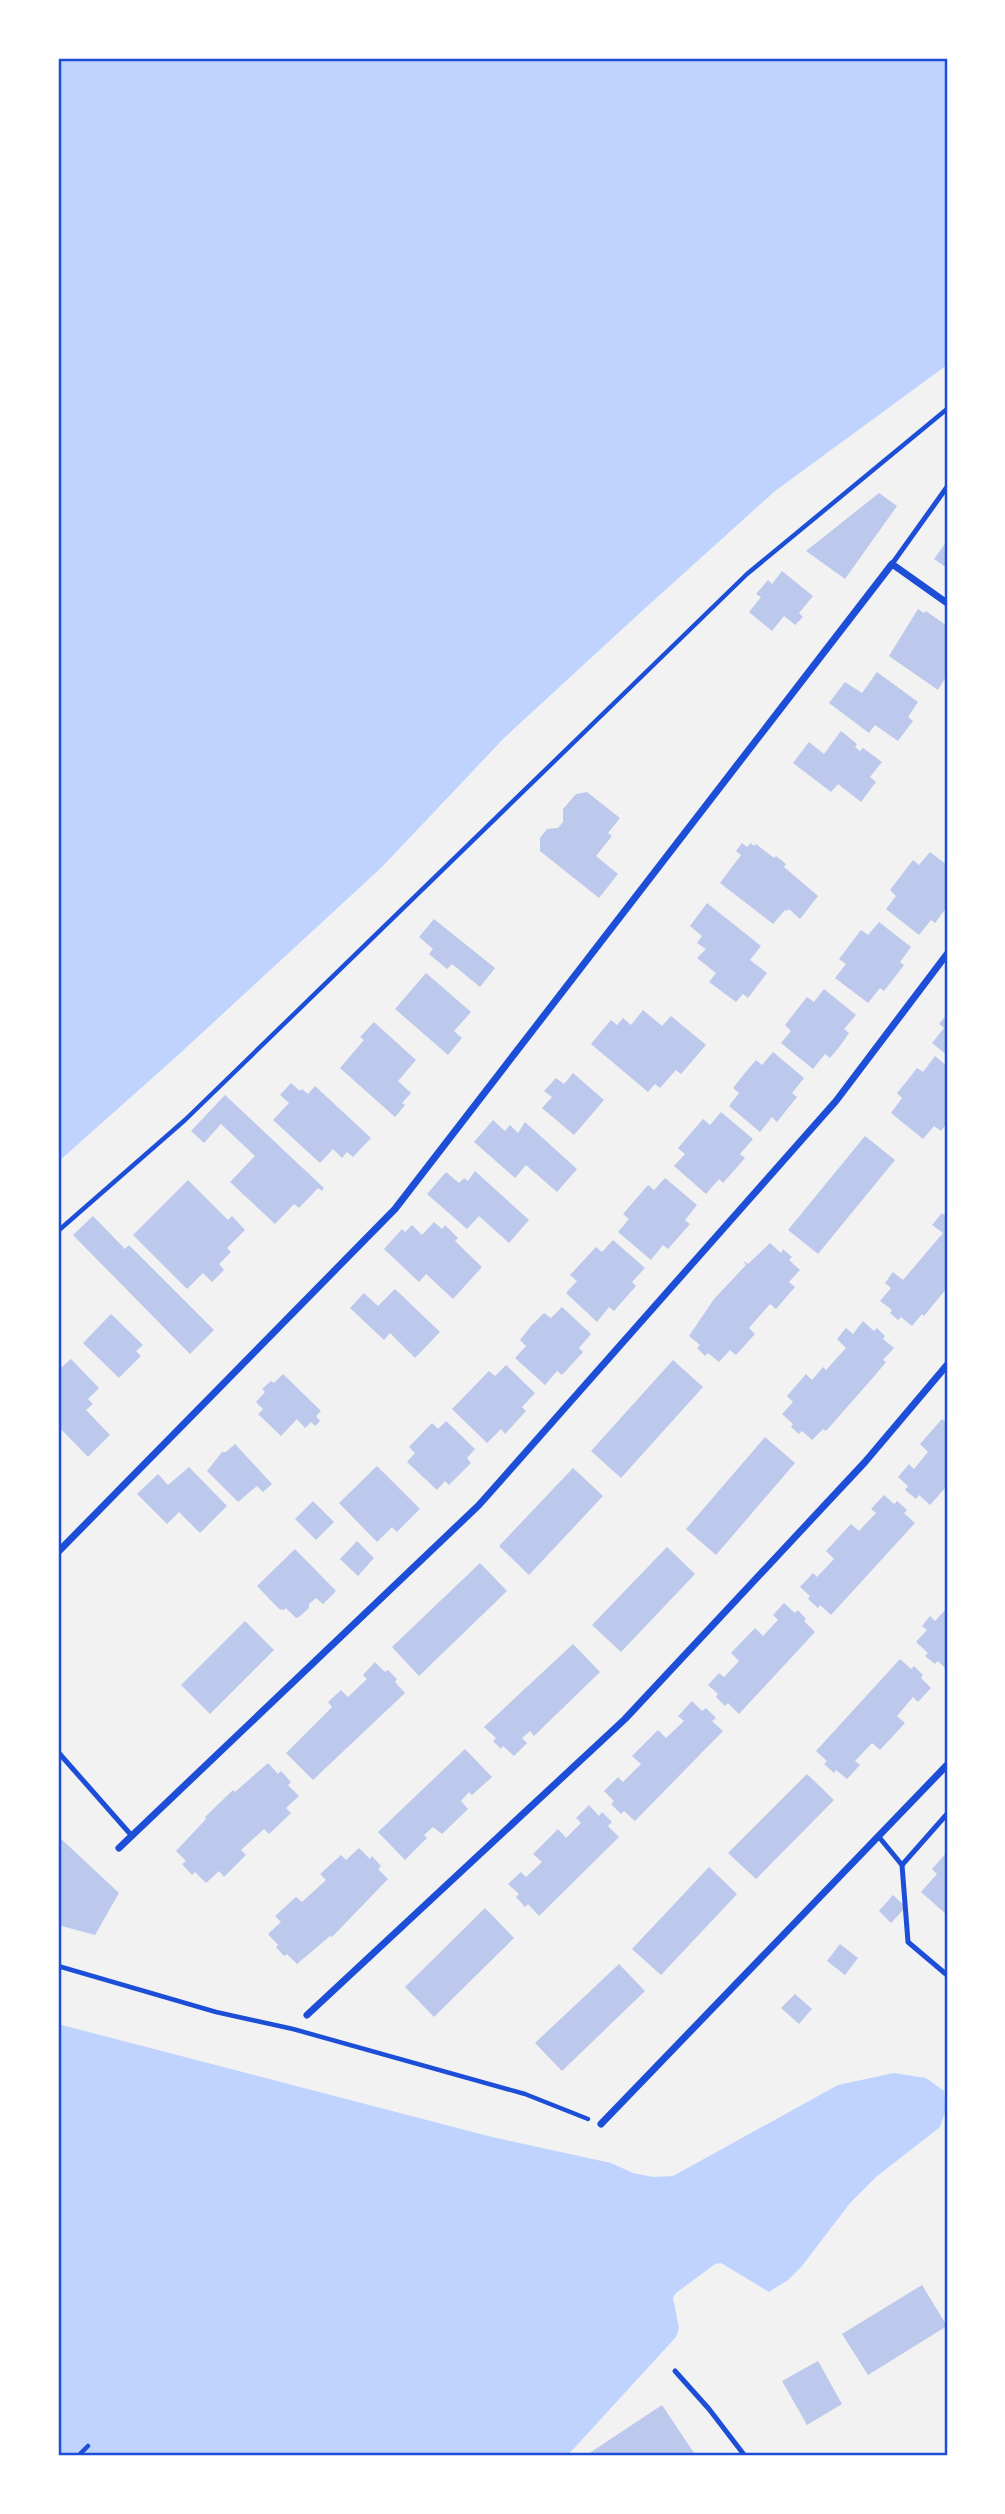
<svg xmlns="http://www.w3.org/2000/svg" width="1005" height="2514" font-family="'Golos Text',sans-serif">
<rect width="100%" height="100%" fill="#f2f2f2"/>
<!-- water -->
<g fill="#bfd3fe">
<polygon points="58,58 947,58 947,365 775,491 642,611 505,737 382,867 177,1056 58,1162"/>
<polygon points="58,2024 492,2137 611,2163 633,2173 653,2177 673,2176 838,2085 894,2073 926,2078 944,2091 946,2109 940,2127 876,2177 850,2203 802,2266 788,2280 769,2292 721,2263 715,2264 676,2293 673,2298 679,2328 676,2337 567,2456 58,2456"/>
</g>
<!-- building -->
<g fill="#bdc9ec">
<polygon points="879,493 897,506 845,579 806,551"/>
<polygon points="947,541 947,568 934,559"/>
<polygon points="782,571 813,596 799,613 803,617 795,625 784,616 772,631 749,612 761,597 756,594 768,580 772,584"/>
<polygon points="918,609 924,613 926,611 947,626 947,675 938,690 889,656"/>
<polygon points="877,672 918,702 908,717 913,721 898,741 875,725 869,733 829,703 845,682 862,693"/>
<polygon points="841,731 857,744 855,747 860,751 863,748 882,762 870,777 876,782 861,802 838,784 831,792 793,763 809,742 824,754"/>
<polygon points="587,792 620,818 608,833 612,836 596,856 618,874 599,898 540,851 540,838 547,829 558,828 563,822 563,809 576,794"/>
<polygon points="742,843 747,847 751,843 754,846 756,844 774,858 776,856 786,864 784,867 818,896 800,919 789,909 787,911 785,910 773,924 720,883 741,855 736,851"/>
<polygon points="930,852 947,865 947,907 935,923 931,920 919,935 886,909 896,896 890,890 913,860 919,865"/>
<polygon points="707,903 761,946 750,960 767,973 748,998 743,994 736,1002 709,982 716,973 697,958 706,949 697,943 702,936 690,926"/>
<polygon points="434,919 495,968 480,987 452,964 447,969 429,954 433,949 419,937"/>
<polygon points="879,922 911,947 900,962 904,965 884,991 880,988 868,1003 835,978 846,964 839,959 861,930 868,935"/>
<polygon points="426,973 471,1012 454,1031 462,1038 448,1055 395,1009"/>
<polygon points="824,989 856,1015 844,1029 849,1033 840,1046 830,1058 825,1054 813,1069 781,1043 791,1031 785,1025 807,997 814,1002"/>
<polygon points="643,1010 662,1026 671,1016 706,1045 681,1074 676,1070 660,1088 655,1084 648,1092 591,1044 611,1020 617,1025 623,1018 631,1025"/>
<polygon points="947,1014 947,1055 932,1043 944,1028 939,1024"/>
<polygon points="374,1022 416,1060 398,1081 411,1093 402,1103 405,1105 395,1117 340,1068 364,1040 360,1037"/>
<polygon points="773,1052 804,1078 792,1093 797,1097 777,1122 772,1117 760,1132 729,1106 739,1093 733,1088 744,1074 756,1060 762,1065"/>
<polygon points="935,1056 947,1066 947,1123 941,1131 934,1126 923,1139 891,1113 902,1098 897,1093 907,1081 917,1068 923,1072"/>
<polygon points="573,1073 604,1100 574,1135 542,1108 552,1097 544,1091 556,1078 564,1084"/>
<polygon points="291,1083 300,1091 302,1089 308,1094 315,1086 371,1138 353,1157 347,1152 342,1158 333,1149 320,1163 273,1120 289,1103 280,1095"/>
<polygon points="225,1095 324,1188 322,1191 318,1188 299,1208 294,1204 275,1224 230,1182 255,1156 221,1124 204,1143 191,1131"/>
<polygon points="721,1112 753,1139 740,1154 745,1158 723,1183 719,1179 706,1194 674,1166 685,1154 678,1148 703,1119 710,1125"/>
<polygon points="493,1120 505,1131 510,1125 518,1133 525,1122 577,1169 557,1192 526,1165 515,1178 474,1142"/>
<polygon points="865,1136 895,1160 818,1254 788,1230"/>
<polygon points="475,1171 529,1220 509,1243 479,1216 467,1229 427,1194 446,1172 459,1183 464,1178 468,1181"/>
<polygon points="665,1178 697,1205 685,1220 690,1224 668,1249 663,1245 651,1260 618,1232 629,1219 623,1214 648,1185 654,1190"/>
<polygon points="188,1180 228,1220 232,1216 245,1230 227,1248 231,1252 219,1264 224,1270 212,1282 203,1273 187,1289 133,1235"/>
<polygon points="942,1213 947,1217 947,1288 924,1316 922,1314 912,1326 901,1317 898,1320 890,1313 892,1310 880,1301 891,1288 885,1283 893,1272 903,1280 943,1233 932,1225"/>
<polygon points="93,1216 125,1249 129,1245 214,1330 190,1354 73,1235"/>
<polygon points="434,1222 442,1229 445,1225 458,1238 455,1241 482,1267 453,1299 426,1274 419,1282 384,1249 402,1229 405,1232 412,1225 422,1235"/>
<polygon points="613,1240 645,1268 632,1282 636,1286 614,1311 609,1307 597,1322 566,1293 577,1281 570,1275 596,1247 602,1252"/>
<polygon points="770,1243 781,1253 783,1249 792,1257 789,1260 800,1270 789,1282 795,1287 776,1309 770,1304 749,1328 755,1334 736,1355 730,1350 719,1362 708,1353 705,1356 697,1348 700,1345 689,1336 714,1299 746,1265 743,1261 748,1264"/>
<polygon points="395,1289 440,1332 415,1358 390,1333 384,1340 350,1308 364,1293 378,1306"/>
<polygon points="562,1307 591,1334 579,1348 583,1352 562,1375 557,1371 545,1385 515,1358 526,1346 520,1340 531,1326 544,1313 551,1318"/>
<polygon points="111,1314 143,1345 136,1351 141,1356 119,1378 83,1343"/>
<polygon points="863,1321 874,1331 877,1328 885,1336 883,1339 894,1348 883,1360 886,1362 877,1373 826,1431 823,1429 812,1440 802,1431 799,1434 791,1427 793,1424 782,1414 793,1402 787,1396 806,1374 812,1380 823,1367 826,1370 846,1348 837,1339 846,1328 853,1334"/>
<polygon points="71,1359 99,1388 88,1399 93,1404 86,1410 110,1435 88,1457 58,1426 58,1363 62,1367"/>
<polygon points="673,1360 703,1387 621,1478 591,1451"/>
<polygon points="506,1365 535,1393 522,1407 526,1411 505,1434 501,1429 487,1443 452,1409 489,1371 495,1376"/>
<polygon points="283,1374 321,1411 316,1416 320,1421 315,1426 311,1422 305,1428 297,1419 281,1436 258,1414 263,1409 256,1402 265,1392 262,1389 271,1381 274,1383"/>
<polygon points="942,1419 947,1423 947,1486 930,1505 919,1495 916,1499 905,1490 908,1486 898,1477 909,1464 914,1469 928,1452 920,1444"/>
<polygon points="446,1421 475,1449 467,1458 471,1463 449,1485 445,1481 437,1490 407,1462 415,1453 409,1447 432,1423 438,1429"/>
<polygon points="765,1437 795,1463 716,1555 686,1529"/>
<polygon points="235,1444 272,1484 263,1492 257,1486 238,1502 207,1471 222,1452 226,1452"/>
<polygon points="377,1466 420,1509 397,1532 392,1527 377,1542 339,1503"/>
<polygon points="189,1467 227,1506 200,1533 179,1512 167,1524 137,1494 158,1474 168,1485"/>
<polygon points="573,1468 603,1496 529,1575 499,1546"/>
<polygon points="884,1495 894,1504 897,1501 907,1510 904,1513 915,1523 831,1615 820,1605 818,1608 808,1599 810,1596 800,1587 813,1573 817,1577 834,1559 826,1551 851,1524 859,1531 876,1513 871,1509"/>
<polygon points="313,1501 334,1522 316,1540 295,1519"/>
<polygon points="357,1541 374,1558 358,1576 340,1559"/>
<polygon points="667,1547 695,1574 621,1652 592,1625"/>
<polygon points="295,1549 336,1591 323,1604 316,1598 309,1604 309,1608 299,1617 296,1618 286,1608 284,1610 279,1609 257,1586"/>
<polygon points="480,1563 507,1591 419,1676 392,1647"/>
<polygon points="784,1603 795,1613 798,1610 806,1619 804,1621 815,1632 739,1714 728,1703 725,1706 716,1697 718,1694 708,1685 719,1673 724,1677 739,1661 731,1653 755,1628 763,1636 778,1620 773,1615"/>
<polygon points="947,1608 947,1670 938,1661 935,1664 925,1656 928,1653 916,1642 927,1630 922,1626 930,1616 935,1621"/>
<polygon points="245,1621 274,1650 210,1714 181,1685"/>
<polygon points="573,1644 600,1672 534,1736 530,1731 522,1738 527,1743 514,1756 503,1746 501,1749 493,1741 496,1738 484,1727"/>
<polygon points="900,1659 911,1669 914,1666 923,1675 921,1678 931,1688 918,1702 913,1697 897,1716 905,1723 880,1750 872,1743 855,1761 860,1765 847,1779 836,1770 834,1773 824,1764 827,1761 816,1751"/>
<polygon points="375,1662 385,1672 388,1670 397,1679 395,1682 405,1693 313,1780 286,1753 332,1707 328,1702 341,1690 348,1697 367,1679 363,1675"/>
<polygon points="692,1701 702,1711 706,1708 716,1718 712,1721 723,1731 635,1821 624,1811 621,1814 611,1804 614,1801 604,1791 618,1777 623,1782 641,1764 632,1756 658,1730 666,1738 684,1721 678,1716"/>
<polygon points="465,1749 492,1777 472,1795 469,1792 461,1801 468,1809 442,1834 433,1827 424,1835 427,1838 405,1860 378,1832"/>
<polygon points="268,1763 278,1774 281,1771 291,1782 288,1785 299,1796 286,1808 291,1813 269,1834 264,1829 241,1850 246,1855 224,1877 219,1871 206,1883 195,1872 192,1875 182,1864 186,1861 176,1851 206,1819 205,1817 233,1790 235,1792"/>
<polygon points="807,1774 834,1800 756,1879 728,1853"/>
<polygon points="589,1805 599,1816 602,1812 612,1822 608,1826 619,1837 539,1916 528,1904 525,1907 516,1897 519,1894 508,1884 521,1872 526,1877 542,1862 533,1854 558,1829 566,1838 581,1823 576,1818"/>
<polygon points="58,1836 119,1893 95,1935 58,1925"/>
<polygon points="359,1848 370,1859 372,1856 381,1866 378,1869 388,1879 332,1937 330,1936 297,1964 287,1954 284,1956 276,1947 278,1945 268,1934 281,1922 275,1916 296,1897 302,1902 326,1880 320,1874 341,1855 346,1860"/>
<polygon points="947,1852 947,1915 921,1892 937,1874 932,1869"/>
<polygon points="709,1867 737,1894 661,1975 632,1949"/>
<polygon points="893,1895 906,1907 891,1923 879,1911"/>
<polygon points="485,1908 514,1938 434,2017 405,1987"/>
<polygon points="840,1944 858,1958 845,1975 827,1961"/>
<polygon points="619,1964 645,1991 562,2071 535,2043"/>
<polygon points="795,1994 812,2009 799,2024 781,2008"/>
<polygon points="922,2285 947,2326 868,2375 842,2334"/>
<polygon points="818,2361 842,2404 807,2425 782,2381"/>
<polygon points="662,2405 696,2456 585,2456"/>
</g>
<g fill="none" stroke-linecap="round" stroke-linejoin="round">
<!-- path -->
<g stroke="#1d4ed8" stroke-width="4.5">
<polyline points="58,1231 185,1120 747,574 947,409"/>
<polyline points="58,1966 216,2012 293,2029 525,2094 588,2119"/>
<polyline points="78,2456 88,2446"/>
</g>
<!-- service -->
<g stroke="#1d4ed8" stroke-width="5">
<polyline points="892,564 947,487"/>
<polyline points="58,1752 132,1836"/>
<polyline points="879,1837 902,1865 908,1942 947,1975"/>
<polyline points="902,1865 947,1814"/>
<polyline points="675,2371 709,2409 745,2456"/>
</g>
<!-- minor -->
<g stroke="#1d4ed8" stroke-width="7">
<polyline points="58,1552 395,1209 892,564 947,603"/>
<polyline points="119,1848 479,1505 836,1101 947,954"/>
<polyline points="307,2015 625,1719 865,1462 947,1365"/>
<polyline points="601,2124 947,1765"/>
</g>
</g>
<!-- border -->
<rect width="1005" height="2514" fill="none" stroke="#ffffff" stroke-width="119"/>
<rect x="60" y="60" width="886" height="2394" fill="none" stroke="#1d4ed8" stroke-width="2.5"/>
</svg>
